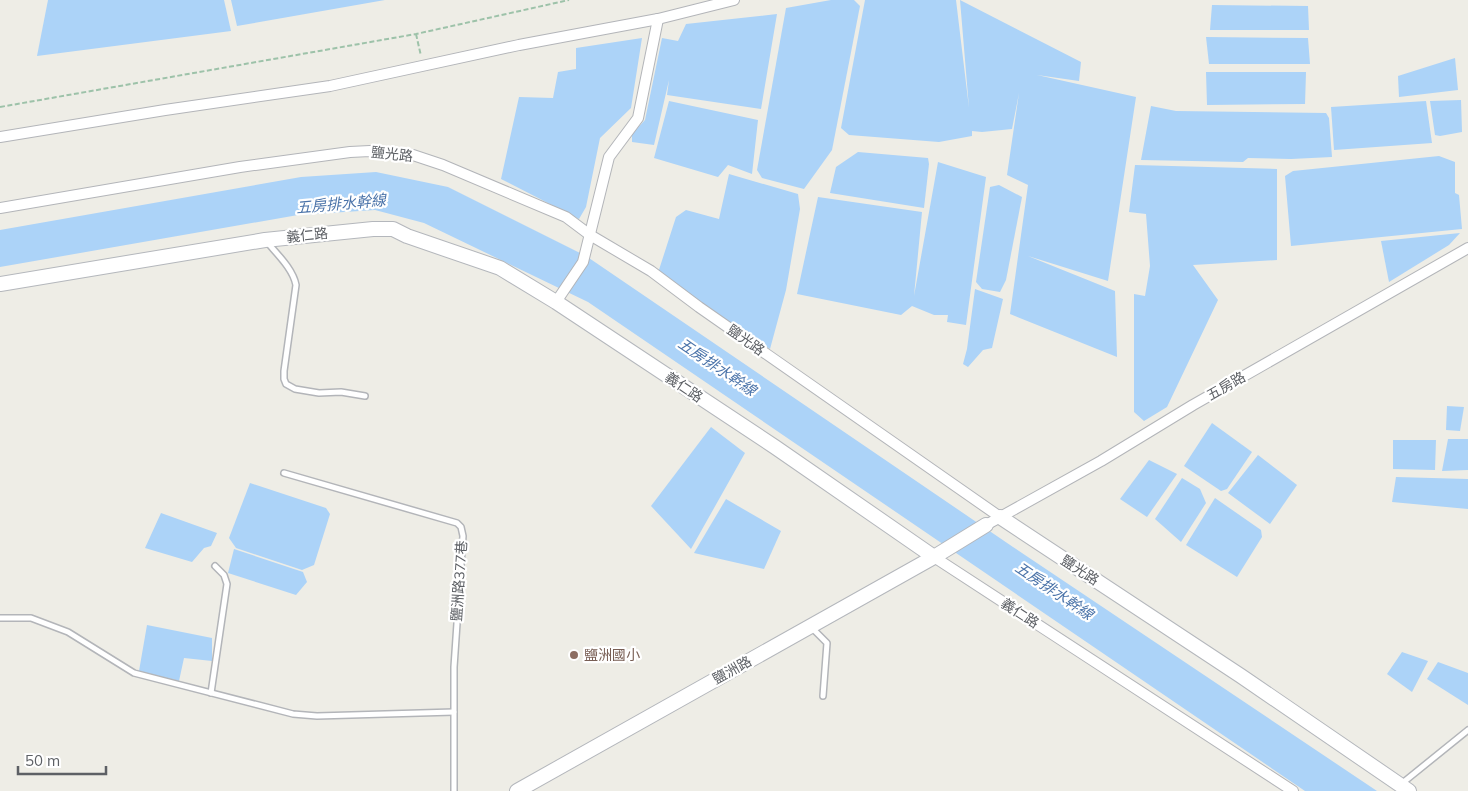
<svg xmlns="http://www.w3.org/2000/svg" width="1468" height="791" font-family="Mulish,'Noto Sans TC',sans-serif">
<rect width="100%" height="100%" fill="#eeede6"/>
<!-- water -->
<g fill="#acd3f8">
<polygon points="48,0 224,0 231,31 37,56"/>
<polygon points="231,0 385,0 237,26"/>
<polygon points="831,0 854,0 860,6 832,150 804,189 762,178 757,170 786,8"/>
<polygon points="865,0 956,0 969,108 960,0 1081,62 1079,81 1037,75 1136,97 1108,281 1028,256 1115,291 1117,357 1010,314 1028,185 1007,175 1019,93 1012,129 982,132 972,131 972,136 939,142 849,135 841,128"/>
<polygon points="1212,5 1308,6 1309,30 1210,30"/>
<polygon points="777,14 761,109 667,95 669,80 654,145 632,142 632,134 645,120 662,38 678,41 686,24"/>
<polygon points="1206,37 1308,38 1310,64 1209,64"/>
<polygon points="642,38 631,108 600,138 586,207 579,219 501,179 519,97 553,98 558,72 576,69 576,48"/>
<polygon points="1455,58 1458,90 1399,97 1398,76"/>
<polygon points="1206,72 1306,72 1305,104 1207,105"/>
<polygon points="1461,100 1462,132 1440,136 1435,135 1430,101"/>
<polygon points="669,101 758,120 752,174 728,165 718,177 654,158"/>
<polygon points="1426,101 1432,143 1334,150 1331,107"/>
<polygon points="1151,106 1176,111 1326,113 1329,118 1332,157 1291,159 1248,158 1243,162 1141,160"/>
<polygon points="858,152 928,158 929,164 924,208 830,193 836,167"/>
<polygon points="1439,156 1455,162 1455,193 1459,195 1462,229 1291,246 1285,176 1293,171"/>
<polygon points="938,162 986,177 966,325 947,322 948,315 934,315 912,306 901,315 797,294 818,197 922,212 914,296"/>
<polygon points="1135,165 1277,169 1277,260 1193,265 1218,300 1167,407 1144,421 1134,412 1134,294 1145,296 1150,266 1146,214 1129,212"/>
<polygon points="376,172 448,187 586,256 1013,547 1377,791 1305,791 588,302 424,223 375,210 298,215 0,267 0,230 301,177"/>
<polygon points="729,174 798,194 800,209 786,290 770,349 657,276 676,217 686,210 719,219"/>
<polygon points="999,185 1022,197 1006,280 1000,292 982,289 976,282 990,187"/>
<polygon points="1460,233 1449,245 1389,282 1381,241"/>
<polygon points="975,289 1003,299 992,348 983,350 968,367 963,364 967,349"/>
<polygon points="1447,406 1464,407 1460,431 1446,430"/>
<polygon points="1212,423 1252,452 1227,489 1221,491 1184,466"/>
<polygon points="711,427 745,453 691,549 651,506"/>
<polygon points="1448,439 1468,439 1468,470 1442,471"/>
<polygon points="1393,440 1436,440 1435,470 1393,469"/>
<polygon points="1258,455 1297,485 1270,524 1228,493"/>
<polygon points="1149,460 1177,474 1147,517 1120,499"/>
<polygon points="1396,477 1468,479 1468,509 1392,502"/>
<polygon points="1182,478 1200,489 1206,503 1181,542 1155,519"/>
<polygon points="250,483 326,508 330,514 314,565 302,570 236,548 229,538"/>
<polygon points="1215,498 1261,530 1262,537 1237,577 1186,545"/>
<polygon points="726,499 781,531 764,569 694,553"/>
<polygon points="161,513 217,533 211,546 204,548 192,562 145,548"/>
<polygon points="234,549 303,572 307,582 296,595 228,573"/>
<polygon points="147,625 212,638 212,661 184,658 179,681 139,671"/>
<polygon points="1402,652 1428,661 1412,692 1387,674"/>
<polygon points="1438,662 1468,673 1468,705 1427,679"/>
</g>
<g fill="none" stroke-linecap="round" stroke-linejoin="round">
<defs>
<g id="lane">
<path d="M 267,242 C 277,254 293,269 296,285 L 284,371 L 284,379 L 286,384 L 295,389 L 319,393 L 341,392 L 365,396"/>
<polyline points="284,473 457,523 461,527 463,536 454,667 454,791"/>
<polyline points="0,618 31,618 68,632 134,673 293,714 317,716 454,712"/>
<polyline points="812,628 827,643 823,696"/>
<polyline points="211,693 227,584 224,575 215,566"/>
<polyline points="1400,785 1468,730"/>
</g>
<g id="street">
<polyline points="0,137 165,110 330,86 519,45 658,19 734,0"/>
<polyline points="0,208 240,167 350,152 370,151 413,155 443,165 566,217 590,235 651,271 699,307 1000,517"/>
<polyline points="556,302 583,262 609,157 638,118 658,19"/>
<polyline points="986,525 1101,461 1193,405 1468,248"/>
<polyline points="934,557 1293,791"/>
</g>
<g id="secondary">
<polyline points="0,284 265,240 373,229 393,229 407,236 500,268 556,302 775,447 934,557"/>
<polyline points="1000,517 1241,676 1409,791"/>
<polyline points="517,791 934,557 986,525"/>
</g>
</defs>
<!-- lane casing -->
<use href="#lane" stroke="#b3b5b9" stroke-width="8"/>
<!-- street casing -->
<use href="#street" stroke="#b3b5b9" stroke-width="12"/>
<!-- secondary casing -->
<use href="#secondary" stroke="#b4b7bc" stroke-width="16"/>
<!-- path -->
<g stroke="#9dc2a9" stroke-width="2" stroke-dasharray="5 2.5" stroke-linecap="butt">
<polyline points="416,34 421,56"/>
<polyline points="0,107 416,34 569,0"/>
</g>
<!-- lane -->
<use href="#lane" stroke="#fff" stroke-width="5"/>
<!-- street -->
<use href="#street" stroke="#fff" stroke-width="10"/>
<!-- secondary -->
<use href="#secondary" stroke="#fff" stroke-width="14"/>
</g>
<!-- markers -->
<circle fill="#8d6e63" stroke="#fff" stroke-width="2" cx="574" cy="655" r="5"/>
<g text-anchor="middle" stroke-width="4.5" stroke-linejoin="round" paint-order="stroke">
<!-- street labels -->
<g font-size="14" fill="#5d6065" stroke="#fff">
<text transform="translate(392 154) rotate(6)" y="5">鹽光路</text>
<text transform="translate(307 235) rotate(-6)" y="5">義仁路</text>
<text transform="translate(746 340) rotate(35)" y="5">鹽光路</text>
<text transform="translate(1226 386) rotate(-30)" y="5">五房路</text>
<text transform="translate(684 387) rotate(34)" y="5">義仁路</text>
<text transform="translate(1080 570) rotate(33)" y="5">鹽光路</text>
<text transform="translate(459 581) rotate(-86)" y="5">鹽洲路377巷</text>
<text transform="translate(1020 613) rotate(33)" y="5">義仁路</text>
<text transform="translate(732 670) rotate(-29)" y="5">鹽洲路</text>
</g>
<!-- education labels -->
<g font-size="14" fill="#785e54" stroke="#fff" text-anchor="start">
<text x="584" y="660">鹽洲國小</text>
</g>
<!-- water labels -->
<g font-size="15" font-style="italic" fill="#4a73a9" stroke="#fff">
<text transform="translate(341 204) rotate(-5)" y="5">五房排水幹線</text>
<text transform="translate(717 367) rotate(34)" y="5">五房排水幹線</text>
<text transform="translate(1054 591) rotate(34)" y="5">五房排水幹線</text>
</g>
</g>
<!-- scale -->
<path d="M18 766v8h88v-8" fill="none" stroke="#5d6065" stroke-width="2.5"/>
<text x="25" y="766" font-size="15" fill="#5d6065" stroke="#ffffff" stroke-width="4" paint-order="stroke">50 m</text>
</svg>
